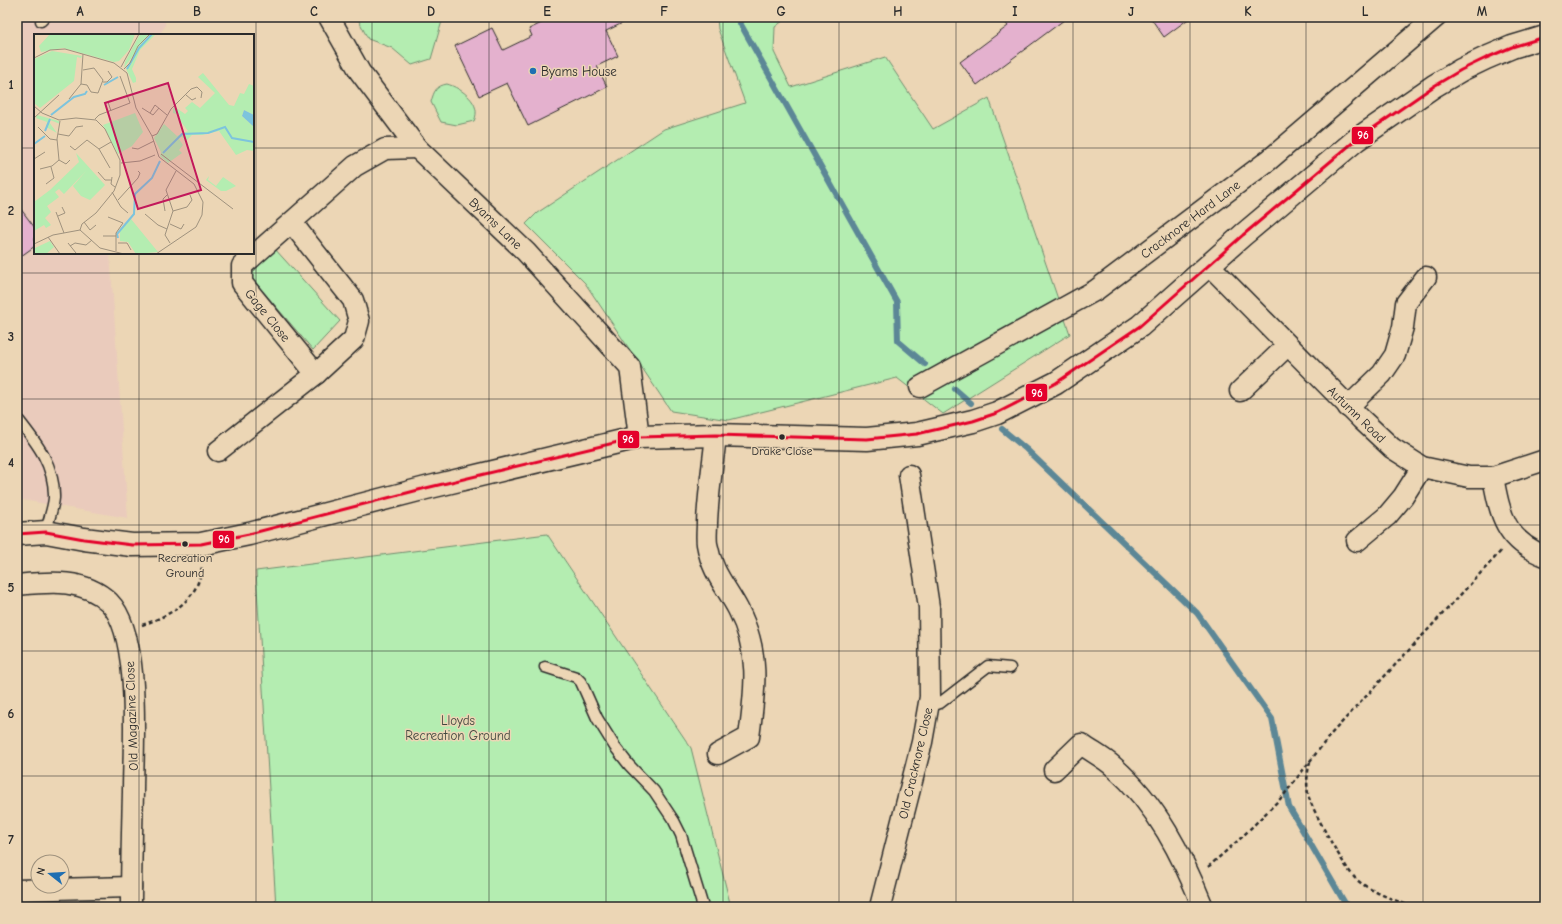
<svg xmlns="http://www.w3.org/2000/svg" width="1562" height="924" font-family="'Comic Neue',sans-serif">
<rect width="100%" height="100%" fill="#ecd6b5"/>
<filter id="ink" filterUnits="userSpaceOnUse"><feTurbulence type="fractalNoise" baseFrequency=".025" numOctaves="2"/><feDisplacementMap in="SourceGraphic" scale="8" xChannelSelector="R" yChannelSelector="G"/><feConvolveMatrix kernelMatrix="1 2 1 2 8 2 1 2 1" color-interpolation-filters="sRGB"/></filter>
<g filter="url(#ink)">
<!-- built -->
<polygon fill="#eacbbc" points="17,17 165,17 165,26 159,35 35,35 35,253 110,253 128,518 17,499"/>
<!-- green -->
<g fill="#b4edb1" stroke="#708c6e">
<polygon points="357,17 445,17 442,21 431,59 412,65 392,48 368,39"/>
<polygon points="717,17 788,17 775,27 774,52 791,87 885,57 933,129 989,98 1070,334 943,414 897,378 729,420 671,411 585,283 526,224 537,213 664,129 745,103 718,29"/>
<path d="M 447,84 C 461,88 483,103 474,121 L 457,125 L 441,122 L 431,102 C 434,91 436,86 447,84 Z"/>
<polygon points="274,248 340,321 313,350 250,276"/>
<polygon points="547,534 691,748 731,907 276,907 256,571"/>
</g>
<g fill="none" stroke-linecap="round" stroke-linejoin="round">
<!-- stream -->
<g stroke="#5c8796" stroke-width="6">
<polyline points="741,17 740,23 897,302 898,341 925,364"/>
<polyline points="955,389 971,403"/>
<polyline points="1002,429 1026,449 1197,613 1272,719 1289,807 1346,905 1352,907"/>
</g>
</g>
<!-- building -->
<g fill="#e4b1ce" stroke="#2b2b2b">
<polygon points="554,17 635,17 606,31 618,56 597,66 607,87 528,126 507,83 479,96 455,46 492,28 503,50 532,36 529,29"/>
<polygon points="1001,17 1068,17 977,85 960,62 1008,26"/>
<polygon points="1150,17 1191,17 1164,37"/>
<polygon points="17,204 35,228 35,246 17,259"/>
</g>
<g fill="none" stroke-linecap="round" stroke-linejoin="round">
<defs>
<g id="service">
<polyline points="41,21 45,17"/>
<path d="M 17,418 C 36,442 55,465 54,498 C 53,509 48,521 46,532"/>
<polyline points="545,667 576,677 581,682 597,718 615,747 629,765 654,791 674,821 681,835 703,907"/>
<polyline points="928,707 940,703 988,666 1010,668"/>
</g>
<g id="minor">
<polyline points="329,17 360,72 417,148 526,252 630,367 639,437"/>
<polyline points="1209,265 1361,419 1392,448 1422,467 1469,477 1493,477 1545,460"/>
<polyline points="316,374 242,283 242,266 355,166 385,149 417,148"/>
<polyline points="920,387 1096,290 1269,160 1436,17"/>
<polyline points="1240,391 1287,346"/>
<polyline points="1348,407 1382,374 1395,355 1403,327 1406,303 1426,277"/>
<path d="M 716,435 C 713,464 708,494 707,523 C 707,530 706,537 707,544 C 712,573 726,586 738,609 C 761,653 755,691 749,737 L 718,754"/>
<polyline points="218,451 316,374 354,339 359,321 353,300 292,223"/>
<path d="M 1493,477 C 1500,514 1505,541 1545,556"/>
<polyline points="1357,541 1387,516 1403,497 1422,467"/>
<path d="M 17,585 C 49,582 84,578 109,602 C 142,635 133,746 133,792 C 132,830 131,869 131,907"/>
<path d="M 1054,770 L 1081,744 C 1092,752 1104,758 1114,767 C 1157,805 1182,855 1203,907"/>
<polyline points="17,890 131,887"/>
<polyline points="880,907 922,742 930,697 929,607 909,475"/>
</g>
<polyline id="tertiary" points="17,534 46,532 84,539 132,545 201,544 249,534 426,488 639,437 716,435 867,439 917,434 973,421 997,413 1056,383 1140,326 1243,235 1356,140 1434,86 1461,70 1486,58 1512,47 1545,37"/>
</defs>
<!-- service casing -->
<use href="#service" stroke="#2b2b2b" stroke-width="13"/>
<!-- minor casing -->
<use href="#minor" stroke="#2b2b2b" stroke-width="23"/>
<!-- tertiary casing -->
<use href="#tertiary" stroke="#2b2b2b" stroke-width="25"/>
<!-- path -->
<g stroke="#2b2b2b" stroke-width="2.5" stroke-dasharray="4 3" stroke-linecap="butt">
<path d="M 142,625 C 173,614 199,600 202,565"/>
<path d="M 1310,762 C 1307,772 1306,787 1309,798 C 1314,813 1346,871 1357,880 C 1373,893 1393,899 1412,907"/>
<polyline points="1208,867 1242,837 1283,796 1331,734 1502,550"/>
</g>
<!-- service -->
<use href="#service" stroke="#ecd6b5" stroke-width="10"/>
<!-- minor -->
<use href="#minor" stroke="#ecd6b5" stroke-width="20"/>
<!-- tertiary -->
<use href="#tertiary" stroke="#ecd6b5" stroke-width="22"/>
<defs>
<polyline id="bus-1" points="17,534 46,532 84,539 132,545 201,544 249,534 426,488 639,437 716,435 867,439 917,434 973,421 997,413 1056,383 1140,326 1243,235 1356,140 1434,86 1461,70 1486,58 1512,47 1545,37"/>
</defs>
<!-- bus-1 casing -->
<use href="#bus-1" stroke="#ecd6b5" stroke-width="6"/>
<!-- bus-1 -->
<use href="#bus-1" stroke="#e4002b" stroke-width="3"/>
</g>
</g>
<!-- grid -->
<path fill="none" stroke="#2b2b2b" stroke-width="1" stroke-opacity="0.55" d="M 139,17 L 139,35M 256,17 L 256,907M 372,17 L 372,907M 489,17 L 489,907M 606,17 L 606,907M 723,17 L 723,907M 839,17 L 839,907M 956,17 L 956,907M 1073,17 L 1073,907M 1190,17 L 1190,907M 1306,17 L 1306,907M 1423,17 L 1423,907M 17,148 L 35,148M 253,148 L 1545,148M 139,253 L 139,907M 17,273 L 1545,273M 17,399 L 1545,399M 17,525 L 1545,525M 17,651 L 1545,651M 17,776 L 1545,776"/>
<!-- markers -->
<circle fill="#1f6fb2" stroke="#ecd6b5" stroke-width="1.5" cx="533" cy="71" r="4"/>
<g fill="#2b2b2b" stroke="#ecd6b5" stroke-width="1.5">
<circle cx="782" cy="437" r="3.5"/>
<circle cx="185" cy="544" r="3.5"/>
</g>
<g text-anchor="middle" stroke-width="3" stroke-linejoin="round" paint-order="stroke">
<!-- bus labels -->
<g font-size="12" fill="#2b2b2b" stroke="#ecd6b5">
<text x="782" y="455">Drake Close</text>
<text x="185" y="562">Recreation<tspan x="185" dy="15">Ground</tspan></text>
</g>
<!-- poi labels -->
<g font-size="13" fill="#2b2b2b" stroke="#ecd6b5" text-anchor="start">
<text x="541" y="76">Byams House</text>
</g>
<!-- street labels -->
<g font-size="13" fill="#2b2b2b" stroke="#ecd6b5">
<text transform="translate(1190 219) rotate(-37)" y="5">Cracknore Hard Lane</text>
<text transform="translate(496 223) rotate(44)" y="5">Byams Lane</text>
<text transform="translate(268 315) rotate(51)" y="5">Gage Close</text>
<text transform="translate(1357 414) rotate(44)" y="5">Autumn Road</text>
<text transform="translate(131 716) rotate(-92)" y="5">Old Magazine Close</text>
<text transform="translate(915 763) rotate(-77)" y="5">Old Cracknore Close</text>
</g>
<!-- park labels -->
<g font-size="13" fill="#40483f" stroke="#ecd6b5">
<text x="458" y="725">Lloyds<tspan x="458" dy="15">Recreation Ground</tspan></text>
</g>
</g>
<!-- overview -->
<g transform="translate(34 34)">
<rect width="220" height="220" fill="#ecd6b5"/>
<path d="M 16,0 L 101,0 L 95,16 L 85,27 L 80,28 L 29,14 L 7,18 L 5,12 ZM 106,0 L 115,0 L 90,34 L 91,28 ZM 117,0 L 122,0 L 106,16 L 98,35 L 102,44 L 102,48 L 99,49 L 92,35 L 105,12 ZM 18,17 L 48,22 L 47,24 L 43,23 L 40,47 L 6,74 L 0,69 L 0,25 ZM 169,39 L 195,71 L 200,72 L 206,59 L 210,60 L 215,50 L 220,52 L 220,81 L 210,76 L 208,82 L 220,93 L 220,117 L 213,116 L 202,121 L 185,97 L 168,101 L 158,101 L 151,108 L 150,104 L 147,103 L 145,105 L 149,111 L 145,116 L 148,119 L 134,129 L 126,122 L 127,118 L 120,104 L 130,90 L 143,102 L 154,97 L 145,85 L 146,81 L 139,79 L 139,75 L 141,73 L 151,80 L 154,77 L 151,74 L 158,68 L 166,74 L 181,59 L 164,43 ZM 101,79 L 109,98 L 98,112 L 84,120 L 69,91 ZM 3,81 L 25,87 L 26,90 L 16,86 L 15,88 L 23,99 L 12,93 L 13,88 L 2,84 ZM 42,119 L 71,151 L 56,166 L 47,162 L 39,152 L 52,137 L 30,160 L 25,155 L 21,158 L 25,163 L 13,172 L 17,178 L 11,184 L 17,191 L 12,194 L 10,191 L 0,197 L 0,168 L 16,156 L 45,128 ZM 175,142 L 174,146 L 182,152 L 189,143 L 202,152 L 192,157 L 187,157 L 172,146 ZM 97,185 L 124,218 L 102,220 L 94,208 L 86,207 L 86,197 ZM 16,207 L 20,213 L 12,220 L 0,220 L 1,214 Z" fill="#b4edb1"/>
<path d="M 210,76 L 220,81 L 220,93 L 208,82 Z" fill="#7dc4dd"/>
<path fill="none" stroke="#7dc4dd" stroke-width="2" d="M 93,35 L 105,14 L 118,0M 70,51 L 84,43M 17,81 L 40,63 L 51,60 L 53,57M 11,97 L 16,85M 0,110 L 11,102M 129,119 L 148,100 L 174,99 L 191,93 L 198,104 L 220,108M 84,204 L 83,200 L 100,180 L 101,160 L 118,144 L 126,127"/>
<path fill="none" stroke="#9f927e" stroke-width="1" d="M 0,24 L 16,16 L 31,15 L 80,29 L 93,39 L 102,74 L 118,102 L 125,123 L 160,150 L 169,168 L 168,181 L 162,193 L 122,220M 87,33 L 105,0M 90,35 L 96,29 L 104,12 L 116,0M 69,48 L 73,48 L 78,43 L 74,37M 47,50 L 53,51 L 57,58 L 64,59 L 69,46 L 60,34 L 49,36M 47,50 L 49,20M 152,61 L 158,66 L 162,64M 35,65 L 47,50M 0,72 L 8,79 L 25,86 L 42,84 L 62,86 L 71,95 L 86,126 L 86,141 L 80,157 L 62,179 L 48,190 L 46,196M 108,74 L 119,81 L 125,74M 77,77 L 74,68 L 80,66M 116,79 L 121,71 L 133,81M 0,84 L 25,61M 61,85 L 65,81 L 96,69 L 86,42M 4,93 L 16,105 L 23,106M 24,100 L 35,102 L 42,93 L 49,92M 118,102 L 123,100 L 137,75 L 157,55 L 163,53 L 168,58 L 167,64M 36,112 L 41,116 L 53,106 L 65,115 L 77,108M 98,114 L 104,115 L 120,107M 65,115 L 76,134M 127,120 L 199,175M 0,125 L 11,118M 25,126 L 32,130 L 36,126M 87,129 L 106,127 L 121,121M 6,135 L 18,132 L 25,126 L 23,105 L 26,87M 64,138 L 71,146 L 77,146M 78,143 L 77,150 L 81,153M 12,150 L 20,144 L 17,133M 78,158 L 87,173 L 94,179M 84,166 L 104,144 L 106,139 L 104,137M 131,177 L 129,165 L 133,161M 139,177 L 153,173 L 158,166 L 156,161M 22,178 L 30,199M 111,180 L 124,191 L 133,195M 24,182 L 31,179 L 28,173M 74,183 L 89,189 L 82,199 L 82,217M 50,188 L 56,196 L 62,191M 136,190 L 147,195 L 150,190M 69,202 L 82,202M 14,203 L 26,220M 34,209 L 42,219M 84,209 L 93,209 L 97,216M 136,209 L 131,201 L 139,177 L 132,156 L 142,137M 0,210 L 19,201 L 46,196 L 66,214 L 90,220M 36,212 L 41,209 L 52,211 L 58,206"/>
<path fill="#c2185b" fill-opacity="0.15" stroke="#c2185b" stroke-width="2" d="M 134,49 L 167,156 L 104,175 L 71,69 Z"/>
<rect width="220" height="220" fill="none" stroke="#2b2b2b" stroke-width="2"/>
</g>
<g stroke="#ecd6b5" stroke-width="1.5">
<rect x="1351" y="126" width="23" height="19" rx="4" fill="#e4002b"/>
<rect x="1025" y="383" width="23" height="19" rx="4" fill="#e4002b"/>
<rect x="617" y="430" width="23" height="19" rx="4" fill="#e4002b"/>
<rect x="212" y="530" width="23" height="19" rx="4" fill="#e4002b"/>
</g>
<g font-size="11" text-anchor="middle" font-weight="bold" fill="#fff">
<text x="1363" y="139">96</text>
<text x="1037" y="397">96</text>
<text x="628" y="443">96</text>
<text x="224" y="543">96</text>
</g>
<!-- margin -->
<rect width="1562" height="924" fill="none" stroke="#ecd6b5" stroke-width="44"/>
<!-- north arrow -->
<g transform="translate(50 874) rotate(287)"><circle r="19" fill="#ecd6b5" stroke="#9f927e"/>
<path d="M0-3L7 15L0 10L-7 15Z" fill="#1f6fb2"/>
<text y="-6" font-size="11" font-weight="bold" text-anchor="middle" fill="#2b2b2b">N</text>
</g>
<rect x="22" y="22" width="1518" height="880" fill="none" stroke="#2b2b2b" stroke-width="1.5"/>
<g font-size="13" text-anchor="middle" font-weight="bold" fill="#2b2b2b">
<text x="80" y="16">A</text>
<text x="197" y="16">B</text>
<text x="314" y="16">C</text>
<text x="431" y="16">D</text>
<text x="547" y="16">E</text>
<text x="664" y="16">F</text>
<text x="781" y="16">G</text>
<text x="898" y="16">H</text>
<text x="1015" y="16">I</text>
<text x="1131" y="16">J</text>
<text x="1248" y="16">K</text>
<text x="1365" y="16">L</text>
<text x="1482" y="16">M</text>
<text x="11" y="89">1</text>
<text x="11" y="215">2</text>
<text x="11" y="341">3</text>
<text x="11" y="467">4</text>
<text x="11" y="592">5</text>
<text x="11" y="718">6</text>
<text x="11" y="844">7</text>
</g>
</svg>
